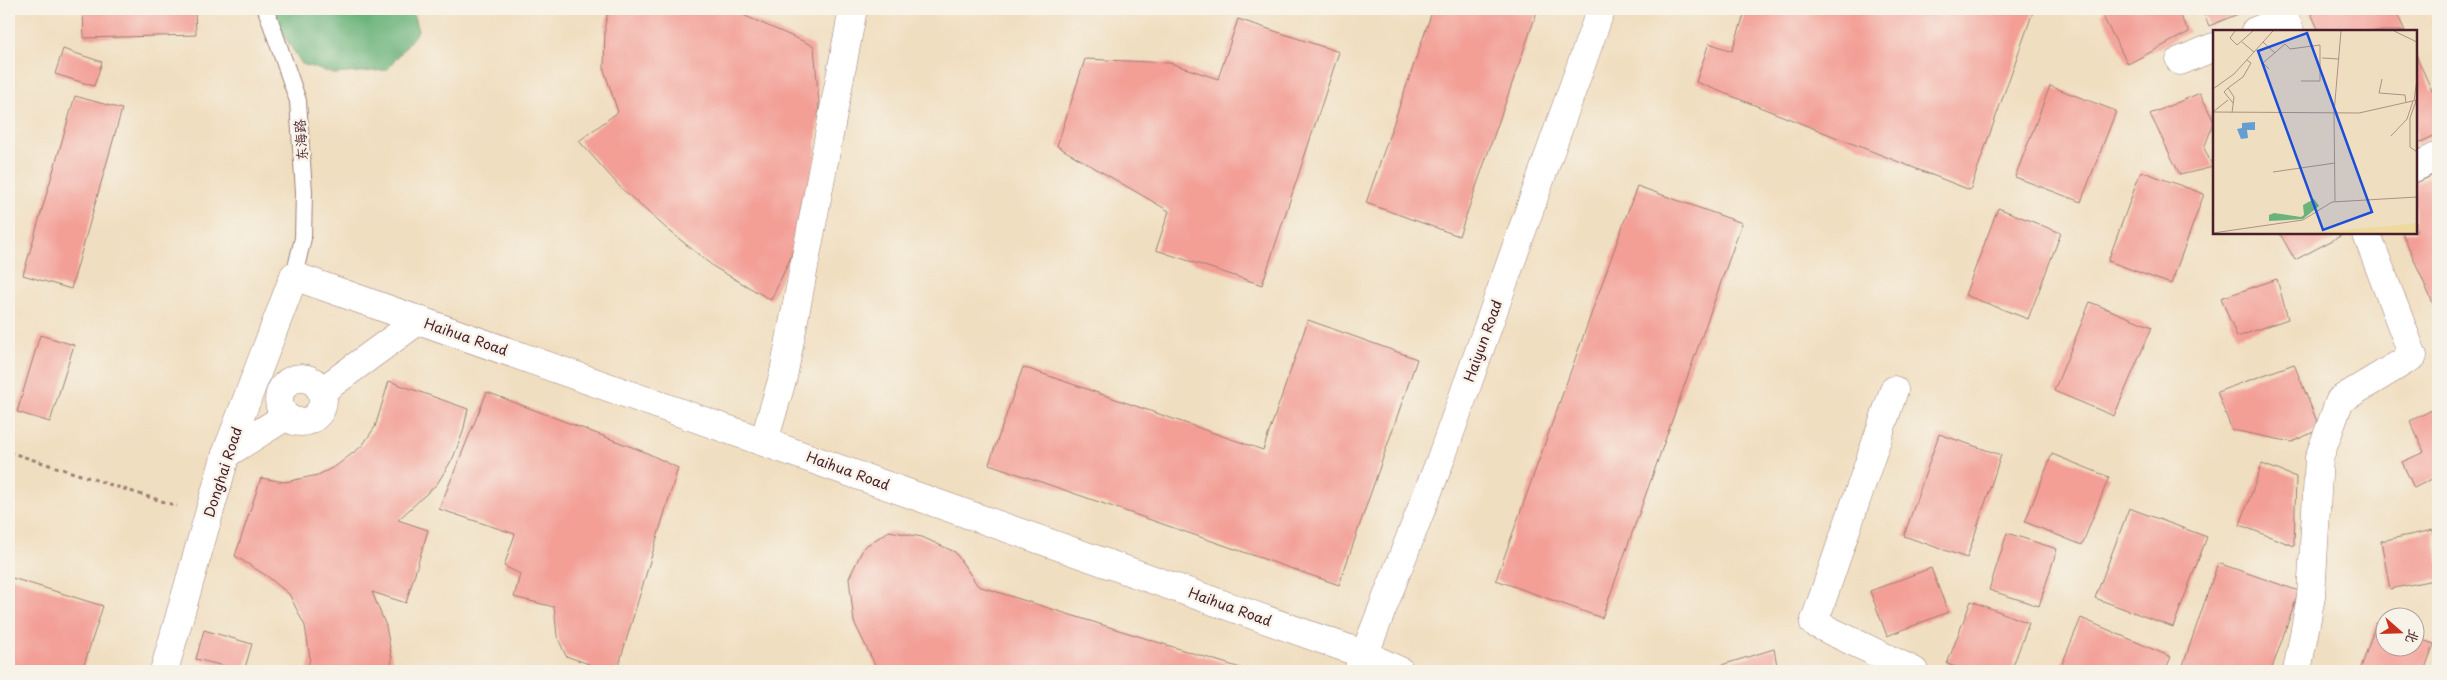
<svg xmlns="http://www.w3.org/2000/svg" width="2447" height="680" font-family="'Playpen Sans','LXGW WenKai TC',sans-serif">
<rect width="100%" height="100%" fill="#f7f3e8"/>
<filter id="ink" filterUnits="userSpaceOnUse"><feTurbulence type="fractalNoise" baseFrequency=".02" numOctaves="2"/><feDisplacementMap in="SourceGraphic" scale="10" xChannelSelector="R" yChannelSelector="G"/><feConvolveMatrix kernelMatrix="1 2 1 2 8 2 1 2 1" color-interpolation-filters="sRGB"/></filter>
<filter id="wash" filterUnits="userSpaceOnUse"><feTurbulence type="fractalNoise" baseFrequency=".0096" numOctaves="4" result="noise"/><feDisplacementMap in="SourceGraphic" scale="20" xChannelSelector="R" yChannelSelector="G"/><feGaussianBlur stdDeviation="1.12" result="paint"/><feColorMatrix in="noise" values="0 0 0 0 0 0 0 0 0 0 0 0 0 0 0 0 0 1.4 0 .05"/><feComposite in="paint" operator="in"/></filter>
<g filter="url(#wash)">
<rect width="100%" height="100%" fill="#f0dec0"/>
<!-- forest -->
<polygon fill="#6bb37a" stroke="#5a6952" points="273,9 412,9 418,31 387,70 334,74 302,64 280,30"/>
<g id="blocks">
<!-- building -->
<g fill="#f39f96">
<polygon points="83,9 195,9 196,35 84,38"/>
<polygon points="609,9 735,9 734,11 814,46 819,104 815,159 803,214 790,259 771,300 714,267 667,229 621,188 579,141 618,112 604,70 605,25"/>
<polygon points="1433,9 1538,9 1459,236 1366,203"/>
<polygon points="1746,9 2034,9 1970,190 1696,82 1709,43 1732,51"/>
<polygon points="2109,9 2176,9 2189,32 2128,64 2101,13"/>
<polygon points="2202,9 2250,9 2209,26"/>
<polygon points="2309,9 2395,9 2405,31 2319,31"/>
<polygon points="1238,19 1339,52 1262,285 1156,250 1169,211 1057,146 1085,59 1170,63 1218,79"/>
<polygon points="63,49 102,62 94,86 55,74"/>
<polygon points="2416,55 2432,91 2438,88 2438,134 2416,144"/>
<polygon points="2050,86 2116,111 2081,202 2015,177"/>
<polygon points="2200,93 2214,122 2204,148 2213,167 2180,175 2150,114"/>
<polygon points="75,96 122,109 71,289 23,275"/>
<polygon points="2141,171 2204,194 2171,284 2108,261"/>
<polygon points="2438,173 2438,315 2402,232 2416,232 2416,183"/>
<polygon points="1637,186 1742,223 1602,618 1496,580"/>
<polygon points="1998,208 2061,233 2028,319 1965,295"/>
<polygon points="2279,232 2348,232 2295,260"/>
<polygon points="2277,279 2288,319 2237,337 2221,298"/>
<polygon points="2090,302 2152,327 2114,416 2054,391"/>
<polygon points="1308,320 1417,359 1339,585 989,464 1023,367 1263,450"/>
<polygon points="40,335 74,345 50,422 17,412"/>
<polygon points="2294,364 2320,429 2292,442 2232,430 2217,392"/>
<polygon points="389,381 468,409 463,432 453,458 437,484 398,520 428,530 406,603 372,592 386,626 392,659 390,671 307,671 310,658 305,626 289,594 267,576 235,556 261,478 285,482 318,475 336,466 362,446 375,427"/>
<polygon points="487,392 645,452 678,468 617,671 587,671 589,664 566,656 557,636 554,607 514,597 520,574 504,566 515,534 439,509"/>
<polygon points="2438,407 2438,476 2414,488 2402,462 2424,452 2410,421"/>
<polygon points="1939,434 2001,455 1967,558 1904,536"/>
<polygon points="2052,454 2109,477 2082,545 2025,522"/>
<polygon points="2262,464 2296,477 2294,546 2240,525"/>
<polygon points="2129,508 2207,537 2173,627 2095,598"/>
<polygon points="2433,530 2438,555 2438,579 2390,589 2381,541"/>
<polygon points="889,531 922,537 955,552 978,586 1250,671 878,671 854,622 849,578 864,547"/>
<polygon points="2007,533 2057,549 2039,606 1989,590"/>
<polygon points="2218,563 2299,591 2271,671 2181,671"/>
<polygon points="1931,568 1948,612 1887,636 1870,591"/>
<polygon points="9,577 103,606 82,671 9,671"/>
<polygon points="1971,601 2029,623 2011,671 1967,671 1947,664"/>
<polygon points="2081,618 2171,657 2165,671 2059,671"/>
<polygon points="2376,623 2384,626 2384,648 2414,648 2414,637 2434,644 2424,671 2360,671"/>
<polygon points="204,630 252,644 244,671 196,659"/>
<polygon points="1774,649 1778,671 1702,671"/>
</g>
</g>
</g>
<g filter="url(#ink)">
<use href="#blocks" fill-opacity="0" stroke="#9d7e76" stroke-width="1"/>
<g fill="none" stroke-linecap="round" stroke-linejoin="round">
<defs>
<polyline id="lane" points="266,9 298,101 304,192 303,238 294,276"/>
<g id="street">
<polyline points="2255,31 2285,19 2290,31"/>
<polyline points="2180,61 2214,47"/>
<polyline points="2416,167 2438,156"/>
<circle cx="301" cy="400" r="22"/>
<polyline points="1894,390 1814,623 1914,671"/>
<polyline points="322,391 419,320"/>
<polyline points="764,441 783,377 853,9"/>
<polyline points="226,454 285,417"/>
<polyline points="164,671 226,454 294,276"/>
<polyline points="2297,671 2311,597 2319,458 2340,400 2413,356 2366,232"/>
</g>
<g id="secondary">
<polyline points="294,276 1363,654 1400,671"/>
<polyline points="1358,671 1440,461 1601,9"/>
</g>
</defs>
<!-- lane casing -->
<use href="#lane" stroke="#9d7e76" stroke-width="18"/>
<!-- street casing -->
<use href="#street" stroke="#9d7e76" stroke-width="29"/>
<!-- secondary casing -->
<use href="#secondary" stroke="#9d7e76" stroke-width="29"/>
<!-- path -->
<polyline stroke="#9d7e76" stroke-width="3" stroke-dasharray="4 4" stroke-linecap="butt" points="9,452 177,506"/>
<!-- lane -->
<use href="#lane" stroke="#fff" stroke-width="16"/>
<!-- street -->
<use href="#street" stroke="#fff" stroke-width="28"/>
<!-- secondary -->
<use href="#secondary" stroke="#fff" stroke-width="28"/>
</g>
</g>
<g text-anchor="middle" stroke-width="5" stroke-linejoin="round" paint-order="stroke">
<!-- street labels -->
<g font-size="14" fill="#4a1f2b" stroke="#f7f3e8">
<text transform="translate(301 140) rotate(-94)" y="5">东海路</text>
<text transform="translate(466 337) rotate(19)" y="5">Haihua Road</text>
<text transform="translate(1483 341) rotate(-70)" y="5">Haiyun Road</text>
<text transform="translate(848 471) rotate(20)" y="5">Haihua Road</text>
<text transform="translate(223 472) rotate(-72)" y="5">Donghai Road</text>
<text transform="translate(1230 607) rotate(20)" y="5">Haihua Road</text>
</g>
</g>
<!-- overview -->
<g transform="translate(2213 30)">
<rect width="204" height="204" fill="#f0dec0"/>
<path d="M 101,169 L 106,176 L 90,189 L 56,191 L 56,185 L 61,183 L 88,187 L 91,185 L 90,175 Z" fill="#6bb37a"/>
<path d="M 204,193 L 204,203 L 89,203 L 166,197 Z" fill="#eeda9e"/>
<path d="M 42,92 L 42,100 L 34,100 L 35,108 L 28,109 L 24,99 L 29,98 L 29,93 Z" fill="#659ed4"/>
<path fill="none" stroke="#ae9284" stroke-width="1" d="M 22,1 L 17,8 L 24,15 L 40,1M 181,1 L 204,12M 29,12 L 41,22M 50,12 L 62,23M 109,28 L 126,29M 56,39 L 50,33 L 72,14 L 77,19 L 107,15 L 107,51 L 88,51M 169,49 L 166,63 L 192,65 L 193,73M 15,58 L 30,47 L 38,33 L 34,30M 0,59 L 21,44 L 60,1M 201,71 L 204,49M 203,71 L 197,88 L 197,117 L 204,122M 0,82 L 146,83 L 204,70M 0,82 L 15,70M 19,83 L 21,67 L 15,58 L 11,62 L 20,73M 178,106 L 194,89 L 200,71M 60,142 L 122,133M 122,171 L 121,83 L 128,1M 0,203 L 90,190 L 119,172 L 204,167"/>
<path fill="#1d4ed8" fill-opacity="0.15" stroke="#1d4ed8" stroke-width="2.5" d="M 94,3 L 159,182 L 110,200 L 45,21 Z"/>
<rect width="204" height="204" fill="none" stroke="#4a1f2b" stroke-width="2.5"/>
</g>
<!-- margin -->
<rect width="2447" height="680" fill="none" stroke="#f7f3e8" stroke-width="30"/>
<!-- north arrow -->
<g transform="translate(2400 632) rotate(110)"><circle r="24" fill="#f7f3e8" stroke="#b29e9c"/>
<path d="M0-4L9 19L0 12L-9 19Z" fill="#c8321e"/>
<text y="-8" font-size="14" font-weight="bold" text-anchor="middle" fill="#4a1f2b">北</text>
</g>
</svg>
